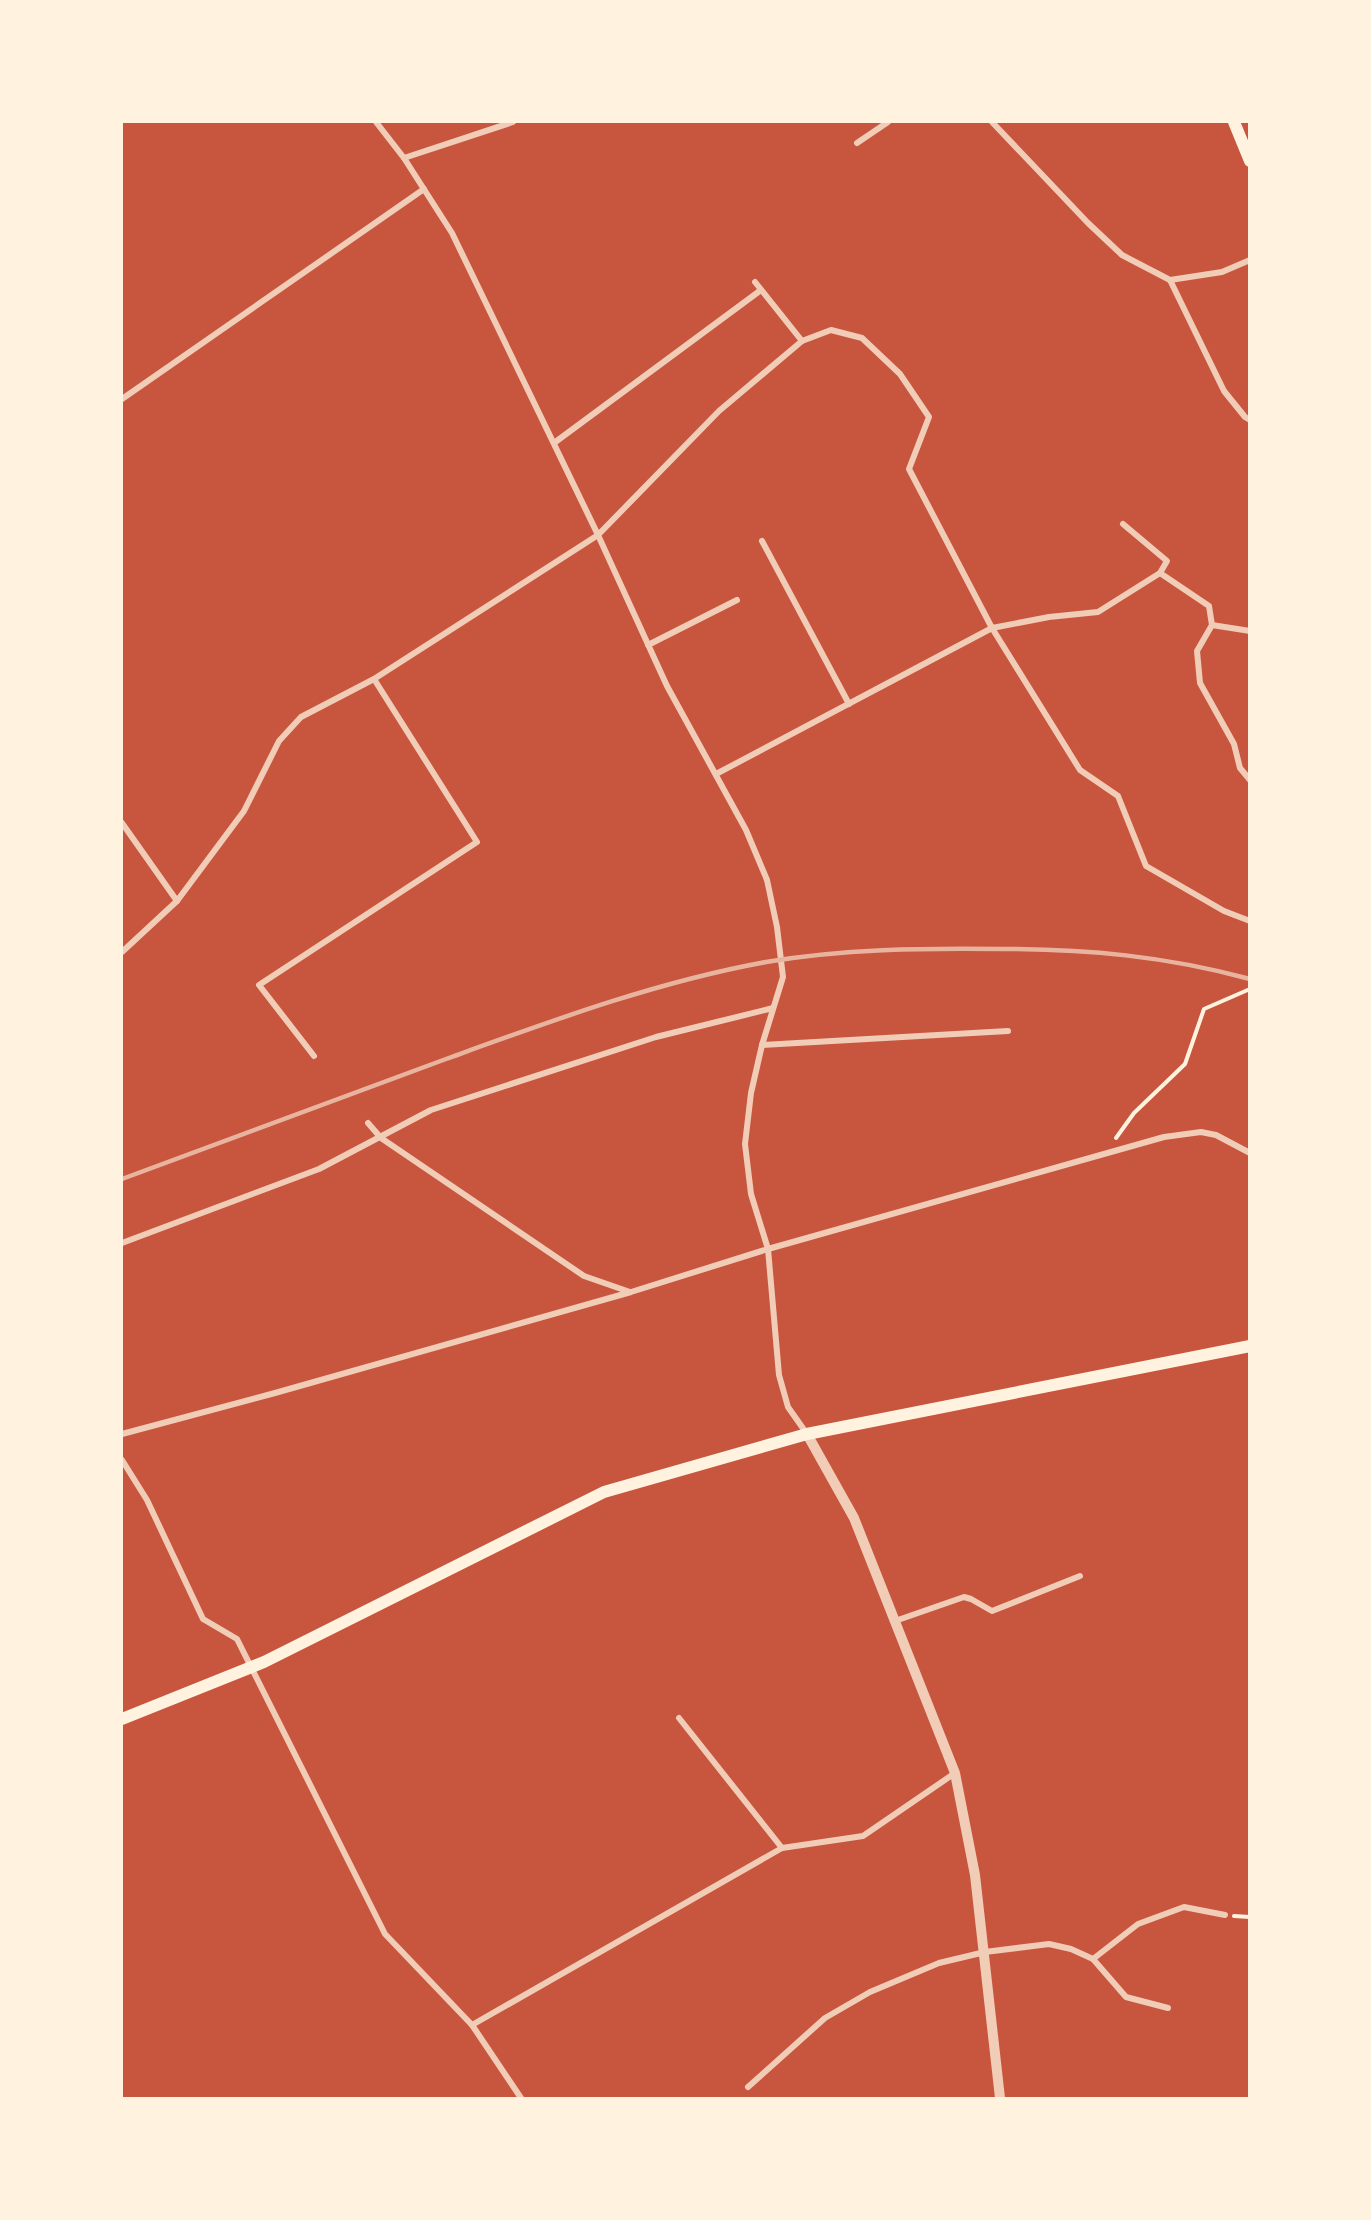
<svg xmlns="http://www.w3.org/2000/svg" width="1371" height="2220" font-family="Quicksand,sans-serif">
<rect width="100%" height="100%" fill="#c8553d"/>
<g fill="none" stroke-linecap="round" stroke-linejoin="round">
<!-- path -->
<g stroke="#fff3e0" stroke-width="4">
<polyline points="1116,1138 1134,1113 1185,1064 1204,1009 1250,989"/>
<polyline points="1234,1916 1250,1917"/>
</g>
<!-- minor -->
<g stroke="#f1ccb7" stroke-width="6">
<polyline points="376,122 404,158 452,233 598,535 667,686 746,830 767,880 777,927 783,977 762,1045 751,1093 745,1144 751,1194 768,1249 779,1375 788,1407 807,1434"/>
<polyline points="992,122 1088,223 1122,255 1170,280 1224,391 1245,417 1250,420"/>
<polyline points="857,143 888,122"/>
<polyline points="404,158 513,122"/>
<polyline points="1170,280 1222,272 1250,260"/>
<polyline points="755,282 802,341"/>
<polyline points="122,399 424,189"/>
<polyline points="554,443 761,290"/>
<polyline points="1123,524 1167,561 1160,573"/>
<polyline points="762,541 849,704"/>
<polyline points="1212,625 1250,631"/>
<polyline points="648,645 737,600"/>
<polyline points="716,774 992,628 1080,770 1118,796 1146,866 1224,911 1250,921"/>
<polyline points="122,823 177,901"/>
<polyline points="122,952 177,901 244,811 279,741 301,717 374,679 598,535 719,411 802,341 831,330 862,338 900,374 929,417 909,469 992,628 1049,617 1098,612 1160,573 1209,606 1212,625 1197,651 1200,683 1234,744 1240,768 1250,780"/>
<polyline points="762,1045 1008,1031"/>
<polyline points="314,1056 259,985 477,842 374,679"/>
<polyline points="368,1123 381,1138 584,1276 630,1292"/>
<polyline points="122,1243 319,1169 431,1110 656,1037 773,1008"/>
<polyline points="122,1434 275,1393 631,1292 768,1249 1164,1137 1201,1132 1216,1135 1250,1153"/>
<polyline points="122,1460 147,1500 203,1619 237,1639 385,1934 472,2025 521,2098"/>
<polyline points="895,1621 964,1597 971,1599 992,1611 1080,1576"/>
<polyline points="679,1718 782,1848"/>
<polyline points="1093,1959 1138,1924 1184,1907 1225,1915"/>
<polyline points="472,2025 782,1848 863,1836 955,1773"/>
<polyline points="748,2087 825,2018 870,1992 939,1963 985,1952 1049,1944 1071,1949 1093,1959 1126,1997 1168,2008"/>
</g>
<!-- tertiary -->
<polyline stroke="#f1ccb7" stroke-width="10" points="807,1434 854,1518 955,1773 975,1875 1000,2098"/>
<!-- secondary -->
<g stroke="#fff3e0" stroke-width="12">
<polyline points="1234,122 1250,161"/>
<polyline points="122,1719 264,1662 604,1492 807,1434 1250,1346"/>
</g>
<!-- rail -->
<path stroke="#e9b49f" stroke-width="4.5" d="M 122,1179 C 230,1139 338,1099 446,1059 C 551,1021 656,982 766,962 C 843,949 922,948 1000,949 C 1087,949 1165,956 1250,979"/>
</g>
<!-- border -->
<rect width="1371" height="2220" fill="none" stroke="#fff3e0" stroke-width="246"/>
</svg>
